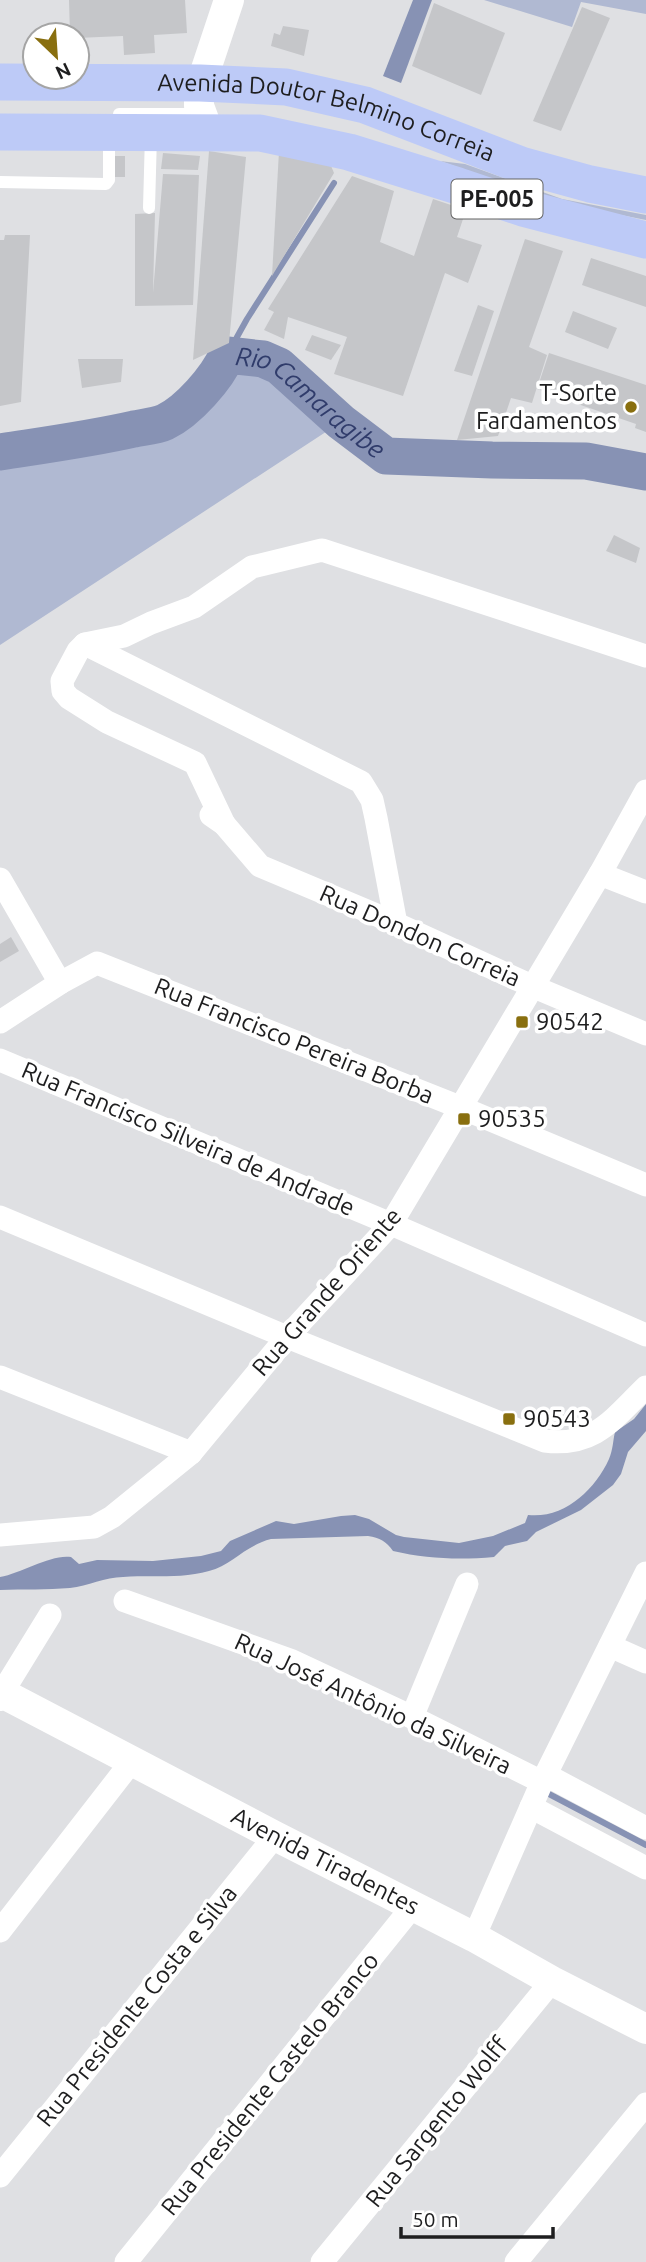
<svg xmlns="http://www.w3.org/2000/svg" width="646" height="2262" font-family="Ubuntu,sans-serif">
<rect width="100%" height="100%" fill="#dfe0e3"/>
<!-- green -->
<g fill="#b0b9d2">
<polygon points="484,0 646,0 646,14 581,2 572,27"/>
<polygon points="440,161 465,164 562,199 646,215 646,220 561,203"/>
<path d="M 227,355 L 263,359 L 279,366 L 341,422 L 0,645 L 0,452 C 45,445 90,439 134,429 C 144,427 156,426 165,422 C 188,411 217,378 227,355 Z"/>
</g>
<!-- water -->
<g fill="#8792b4">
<polygon points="413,0 432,0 401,83 383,76"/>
<path d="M 646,1404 L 646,1431 L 628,1452 L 621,1474 L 613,1485 L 581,1510 L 536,1532 L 527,1541 L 505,1546 L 494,1557 C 460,1560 427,1559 393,1551 C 386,1541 380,1538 368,1536 L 271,1539 C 244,1546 232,1565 209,1571 C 181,1579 152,1575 123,1577 C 105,1577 88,1586 70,1588 C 47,1590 23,1589 0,1590 L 0,1577 C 22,1573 51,1554 71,1557 L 79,1564 L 97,1560 L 153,1561 L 201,1556 L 221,1551 L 230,1541 L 276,1521 L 294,1524 L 341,1516 L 355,1515 L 369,1519 L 396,1535 L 404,1537 L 459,1543 L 493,1536 L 525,1523 L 528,1515 C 564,1519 595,1490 609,1459 C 613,1450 613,1440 615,1432 L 634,1419 Z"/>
</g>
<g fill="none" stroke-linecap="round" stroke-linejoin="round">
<!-- stream -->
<g stroke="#8792b4" stroke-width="6">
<polyline points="227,355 247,319 334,183"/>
<polyline points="549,1794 646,1845"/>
</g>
<!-- river -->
<path stroke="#8792b4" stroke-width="37" id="s1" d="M 0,452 C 45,445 90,439 134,429 C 144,427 156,426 165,422 C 188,411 217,378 227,355 L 263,359 L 279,366 L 341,422 L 386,456 L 492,460 L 586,461 L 646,472"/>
</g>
<!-- building -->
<g fill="#c5c6c9">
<polygon points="69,0 185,0 187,33 154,35 155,53 124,55 123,36 77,38 77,35 70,35"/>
<polygon points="434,3 505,33 481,95 412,66"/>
<polygon points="582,7 610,18 561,131 533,121"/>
<polygon points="283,26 309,30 304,56 271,46 274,33 280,35"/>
<polygon points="209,151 246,157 229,343 193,360"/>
<polygon points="279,151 329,161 334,173 272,276"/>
<polygon points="163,153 200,156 198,170 161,169"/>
<rect x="112" y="156" width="13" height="21"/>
<polygon points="163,174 199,175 193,305 135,306 135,214 155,213 153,293"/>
<polygon points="352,176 394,191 380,242 414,256 433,199 466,210 457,237 482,245 468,283 445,273 403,396 334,374 347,337 288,317 284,339 264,330 274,312 268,309"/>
<polygon points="5,235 30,235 21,402 0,406 0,240 4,240"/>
<polygon points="525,239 563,251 529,347 547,355 532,403 511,398 498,436 457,440"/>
<polygon points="591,258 646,276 646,307 582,285"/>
<polygon points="478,305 494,311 472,376 454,371"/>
<polygon points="573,311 617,328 608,349 565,332"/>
<polygon points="312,335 341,345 331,360 305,350"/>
<polygon points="549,353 646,385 646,432 635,428 636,424 572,402 576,393 561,388 559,396 537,389"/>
<polygon points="78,359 123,359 121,382 82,388"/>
<polygon points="614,535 640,548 636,563 606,551"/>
<polygon points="11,937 19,951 0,962 0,944"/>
</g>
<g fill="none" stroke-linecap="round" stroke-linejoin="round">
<!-- service -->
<g stroke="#fff" stroke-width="12">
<polyline points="119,114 203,114"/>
<polyline points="0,182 106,184 109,180 109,134"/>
<polyline points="149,208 151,135"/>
</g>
<!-- minor -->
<g stroke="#fff" stroke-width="23">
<polyline points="85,644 361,782 372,800 376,818 396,924"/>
<polyline points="211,815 224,824 260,866 379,916 534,987 646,1034"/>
<polyline points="224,824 195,763 107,722 69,698 63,691 62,681 78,651 85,644 124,636 151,623 194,607 252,567 322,550 646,656"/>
<polyline points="600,874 646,892"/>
<polyline points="0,879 60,983 0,1022"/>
<polyline points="60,983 97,963 462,1108 646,1185"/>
<polyline points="0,1060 391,1224 646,1335"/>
<path d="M 0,1217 L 287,1337 L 545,1441 C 595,1447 613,1419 646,1387"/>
<polyline points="0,1377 191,1453"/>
<polyline points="0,1535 94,1527 112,1517 191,1453 287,1337 391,1224 600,874 646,791"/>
<polyline points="125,1601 290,1660 412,1717 542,1782"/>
<polyline points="610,1646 646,1662"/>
<polyline points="2,1693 50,1615"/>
<polyline points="412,1717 467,1584"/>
<polyline points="546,1775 646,1828"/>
<polyline points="531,1807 646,1868"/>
<polyline points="0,1931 132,1761"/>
<polyline points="474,1937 542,1782 646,1573"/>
<polyline points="0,2176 275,1836"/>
<polyline points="126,2262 413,1906"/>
<polyline points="322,2262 552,1981"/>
<polyline points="516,2262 646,2104"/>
</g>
<!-- tertiary -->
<g stroke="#fff" stroke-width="30">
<polyline points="209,133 199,106 199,90 229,0"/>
<path id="s2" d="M 0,1696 L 2,1693 L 275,1836 L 474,1937 L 552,1981 L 646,2029"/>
</g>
<!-- primary -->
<g stroke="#bdcaf7" stroke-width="37">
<path id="s3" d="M 0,82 L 200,83 L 286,87 L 365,105 L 521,165 L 590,184 L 646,195"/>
<polyline points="0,132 260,133 349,152 458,186 523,208 646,240"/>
</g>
</g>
<!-- markers -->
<g fill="#896f0f" stroke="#fff" stroke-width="2.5">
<circle cx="631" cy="407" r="7"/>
<rect x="515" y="1015" width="14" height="14" rx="3.5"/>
<rect x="457" y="1112" width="14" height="14" rx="3.5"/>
<rect x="502" y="1412" width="14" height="14" rx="3.5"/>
</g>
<g text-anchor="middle" stroke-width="7" stroke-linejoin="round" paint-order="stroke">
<!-- shield labels -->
<rect fill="#fff" stroke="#626262" stroke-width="2" x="451.5" y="179.5" width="91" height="39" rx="5"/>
<g font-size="23" font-weight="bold" fill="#1e1e1f">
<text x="497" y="207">PE-005</text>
</g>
<!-- street labels -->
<g font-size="24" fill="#1e1e1f" stroke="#fff">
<text dy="8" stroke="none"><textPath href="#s3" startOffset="331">Avenida Doutor Belmino Correia</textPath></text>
<text transform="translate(420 936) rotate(24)" y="8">Rua Dondon Correia</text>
<text transform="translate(294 1041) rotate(22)" y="8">Rua Francisco Pereira Borba</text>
<text transform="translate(188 1139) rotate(23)" y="8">Rua Francisco Silveira de Andrade</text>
<text transform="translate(327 1292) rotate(-49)" y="8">Rua Grande Oriente</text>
<text transform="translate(373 1704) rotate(25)" y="8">Rua José Antônio da Silveira</text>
<text dy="8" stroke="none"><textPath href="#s2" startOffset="368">Avenida Tiradentes</textPath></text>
<text transform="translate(137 2006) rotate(-51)" y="8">Rua Presidente Costa e Silva</text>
<text transform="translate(270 2084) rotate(-51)" y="8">Rua Presidente Castelo Branco</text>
<text transform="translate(437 2122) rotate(-51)" y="8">Rua Sargento Wolff</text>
</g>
<!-- poi labels -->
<g font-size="24" fill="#1e1e1f" stroke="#fff" text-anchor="start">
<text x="617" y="401" text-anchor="end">T-Sorte<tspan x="617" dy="28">Fardamentos</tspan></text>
<text x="536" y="1030">90542</text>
<text x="478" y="1127">90535</text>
<text x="523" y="1427">90543</text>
</g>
<!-- water labels -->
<g font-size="26" font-style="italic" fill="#303c6b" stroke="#fff">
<text dy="9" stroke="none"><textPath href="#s1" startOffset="359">Rio Camaragibe</textPath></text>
</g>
</g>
<!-- north arrow -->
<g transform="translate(56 56) rotate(155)"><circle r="33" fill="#ffffff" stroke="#a5a5a5" stroke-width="2"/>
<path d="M0-5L12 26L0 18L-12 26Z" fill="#896f0f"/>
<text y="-10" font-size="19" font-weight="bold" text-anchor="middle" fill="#1e1e1f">N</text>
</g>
<!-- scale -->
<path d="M401 2227v10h152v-10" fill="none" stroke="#1e1e1f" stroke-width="3.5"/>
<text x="412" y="2227" font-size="21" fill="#1e1e1f" stroke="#ffffff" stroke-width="5" paint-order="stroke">50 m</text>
</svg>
